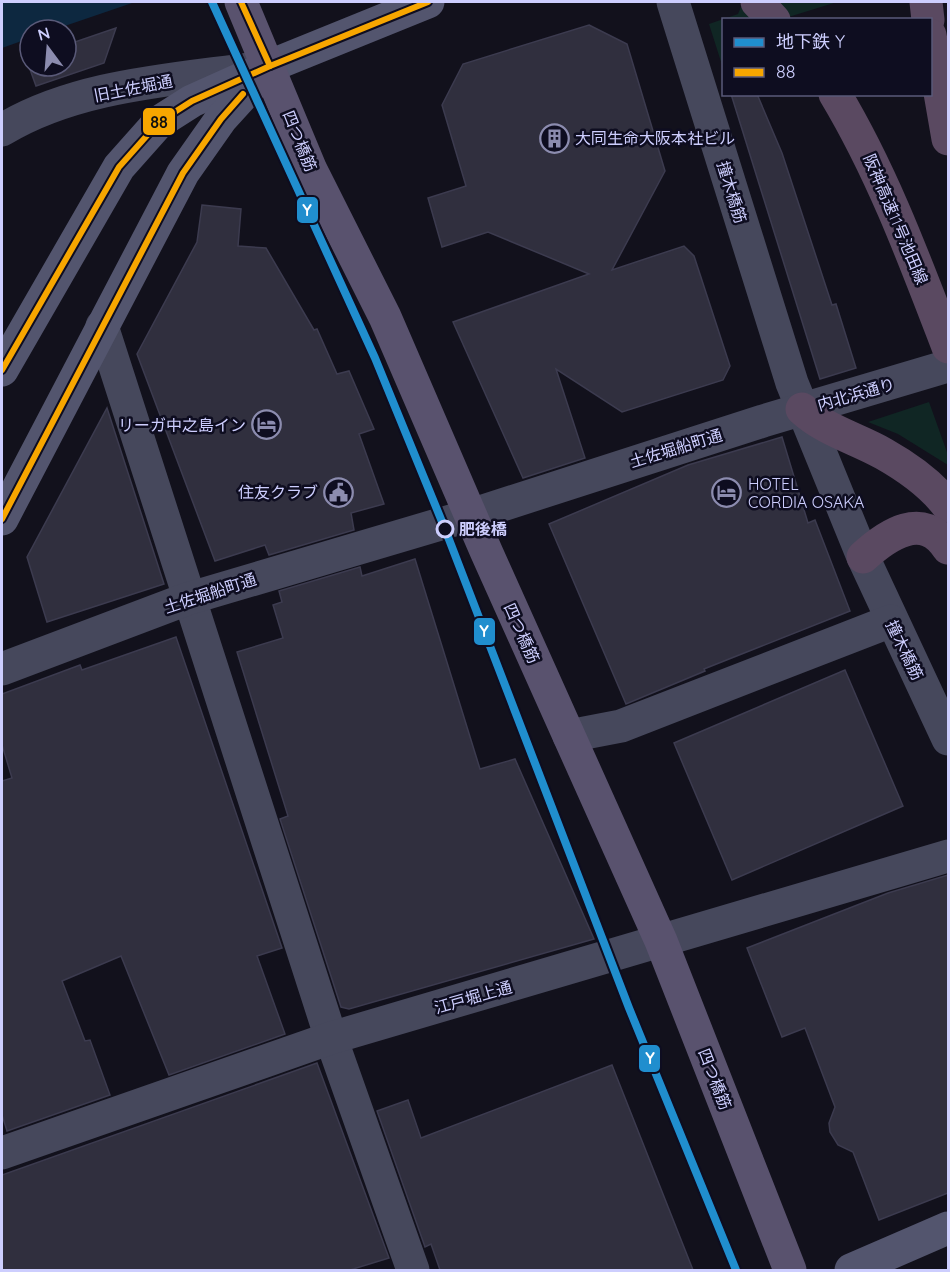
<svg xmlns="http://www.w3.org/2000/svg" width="950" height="1272" font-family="Quicksand,'Noto Sans JP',sans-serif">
<rect width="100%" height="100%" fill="#12111c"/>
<!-- green -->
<g fill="#102624">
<polygon points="743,2 837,2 782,19 724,20 723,68 709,24 738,14"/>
<polygon points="929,402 948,455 948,465 898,434 868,422"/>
</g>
<!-- water -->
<polygon fill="#0d2840" points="2,2 135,2 53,30 30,30 30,38 2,48"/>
<!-- building -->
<g fill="#302f3e" stroke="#3c3b4f" stroke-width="1.5">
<polygon points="589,25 627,44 665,171 612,270 684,246 694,256 730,366 723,380 622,412 556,369 585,458 523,478 453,322 589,274 488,232 442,247 428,198 466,186 442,105 463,64"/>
<polygon points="116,28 104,63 36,86 26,58 30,57 30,66 66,66 66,45"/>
<polygon points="731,94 757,94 782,153 832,305 836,304 856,368 820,379"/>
<polygon points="202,205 241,209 238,246 266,248 314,330 317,329 337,374 349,371 374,429 359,434 384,504 351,513 354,530 269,555 265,545 215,561 137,354 197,242"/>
<polygon points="107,408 164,584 47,622 27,557"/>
<polygon points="782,437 808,523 815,520 850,611 704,669 705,671 626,704 549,524 688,465"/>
<polygon points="415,559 480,769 515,759 594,939 349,1009 341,1007 280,819 288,816 237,652 283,638 273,605 282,602 279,591 360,567 362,576"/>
<polygon points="176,637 282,948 257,956 285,1034 169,1075 121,956 62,981 85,1041 90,1040 110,1095 7,1131 2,1115 2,781 12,778 2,745 2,694 80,665 82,670"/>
<polygon points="845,670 903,806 732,880 674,743"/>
<polygon points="948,875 948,1193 879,1220 853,1152 838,1145 830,1132 829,1123 835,1107 805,1028 782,1037 747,948 888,893"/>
<polygon points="317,1063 389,1258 350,1270 2,1270 2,1175"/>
<polygon points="612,1065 693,1270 440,1270 431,1244 425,1247 377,1111 408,1100 421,1138"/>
</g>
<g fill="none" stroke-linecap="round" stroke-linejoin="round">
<!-- street -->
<g stroke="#46485c" stroke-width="33">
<polyline points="673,2 792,383 863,557 948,739"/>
<path d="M 2,130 C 76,85 172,80 256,68"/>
<polyline points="102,326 331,1038 413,1270"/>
<polyline points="2,669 187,599 471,515 763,421 948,366"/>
<polyline points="569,736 621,726 891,621"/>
<polyline points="2,1153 331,1038 948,856"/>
</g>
<!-- secondary -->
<g stroke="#53556e" stroke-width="33">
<polyline points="2,370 119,167 159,122 192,101 270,66 428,2"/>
<polyline points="2,519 183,173 221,119 260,76"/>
<polyline points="851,1270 948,1228"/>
</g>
<!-- primary -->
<polyline stroke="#59526e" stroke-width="33" points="241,2 311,170 385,317 486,551 661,941 790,1270"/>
<!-- highway -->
<g stroke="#5a4961" stroke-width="33">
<polyline points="757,2 774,20"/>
<polyline points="926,2 928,20"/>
<polyline points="930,35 948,139"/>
<path d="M 835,94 C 883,174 915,261 948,347"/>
<path d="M 802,409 C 826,431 856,438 884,454 C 907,467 932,485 948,506"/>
<path d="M 863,557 C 887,535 923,510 948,548"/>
</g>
<defs>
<g id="bus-1">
<polyline points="241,2 270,66"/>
<polyline points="2,370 119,167 159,122 192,101 270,66 428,2"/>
<polyline points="2,519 183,173 221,119 243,94"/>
</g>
</defs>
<!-- bus-1 casing -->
<use href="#bus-1" stroke="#0e0d20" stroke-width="10"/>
<!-- bus-1 -->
<use href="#bus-1" stroke="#f7a600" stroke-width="6"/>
<defs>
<polyline id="metro-1" points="212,2 375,358 445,529 629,1008 736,1270"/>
</defs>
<!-- metro-1 casing -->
<use href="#metro-1" stroke="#0e0d20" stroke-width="12"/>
<!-- metro-1 -->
<use href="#metro-1" stroke="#208ece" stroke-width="8"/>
</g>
<!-- icons -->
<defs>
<symbol id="building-ring" viewBox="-11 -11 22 22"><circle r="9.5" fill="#0e0d20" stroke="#8c8caf" stroke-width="1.5"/><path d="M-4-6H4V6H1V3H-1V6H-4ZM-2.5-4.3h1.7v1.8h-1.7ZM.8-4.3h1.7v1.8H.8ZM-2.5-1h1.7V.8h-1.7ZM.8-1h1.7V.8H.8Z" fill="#8c8caf"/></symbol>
<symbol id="hotel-ring" viewBox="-11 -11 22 22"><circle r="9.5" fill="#0e0d20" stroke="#8c8caf" stroke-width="1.5"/><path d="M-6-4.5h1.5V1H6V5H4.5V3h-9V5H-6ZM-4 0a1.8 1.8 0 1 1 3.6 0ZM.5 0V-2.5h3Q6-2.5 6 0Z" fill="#8c8caf"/></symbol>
<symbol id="civic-ring" viewBox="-11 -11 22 22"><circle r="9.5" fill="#0e0d20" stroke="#8c8caf" stroke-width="1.5"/><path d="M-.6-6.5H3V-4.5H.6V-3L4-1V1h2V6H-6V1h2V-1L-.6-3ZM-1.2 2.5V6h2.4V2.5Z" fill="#8c8caf"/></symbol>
</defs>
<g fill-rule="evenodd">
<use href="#building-ring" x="538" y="122" width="33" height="33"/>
<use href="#hotel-ring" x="250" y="408" width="33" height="33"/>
<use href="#civic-ring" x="322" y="476" width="33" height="33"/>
<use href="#hotel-ring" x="710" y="476" width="33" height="33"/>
</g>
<!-- markers -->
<circle fill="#0e0d20" stroke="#cdcefe" stroke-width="3" cx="445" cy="529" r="8"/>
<g text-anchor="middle" stroke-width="5" stroke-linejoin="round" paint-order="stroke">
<!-- street labels -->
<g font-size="16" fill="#cdcefe" stroke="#0e0d20">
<text transform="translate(133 88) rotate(-11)" y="6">旧土佐堀通</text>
<text transform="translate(300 141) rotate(68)" y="6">四つ橋筋</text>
<text transform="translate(732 192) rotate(73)" y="6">撞木橋筋</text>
<text transform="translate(896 219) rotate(67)" y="6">阪神高速11号池田線</text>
<text transform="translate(856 394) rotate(-16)" y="6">内北浜通り</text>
<text transform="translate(676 448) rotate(-17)" y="6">土佐堀船町通</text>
<text transform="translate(210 593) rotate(-18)" y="6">土佐堀船町通</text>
<text transform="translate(522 633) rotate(66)" y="6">四つ橋筋</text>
<text transform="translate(905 650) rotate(64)" y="6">撞木橋筋</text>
<text transform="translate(473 997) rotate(-16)" y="6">江戸堀上通</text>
<text transform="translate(715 1079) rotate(69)" y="6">四つ橋筋</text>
</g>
<!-- poi labels -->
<g font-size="16" fill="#cdcefe" stroke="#0e0d20" text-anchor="start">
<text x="575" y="144">大同生命大阪本社ビル</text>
<text x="246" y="431" text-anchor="end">リーガ中之島イン</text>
<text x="748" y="490">HOTEL<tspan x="748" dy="18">CORDIA OSAKA</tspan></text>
<text x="318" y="498" text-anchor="end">住友クラブ</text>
</g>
<!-- stop labels -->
<g font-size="16" font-weight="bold" fill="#cdcefe" stroke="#0e0d20" text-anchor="start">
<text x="459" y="535">肥後橋</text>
</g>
</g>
<g stroke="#0e0d20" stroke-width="2">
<rect x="142" y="107" width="34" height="29" rx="6" fill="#f7a600"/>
<rect x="296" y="196" width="23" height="28" rx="6" fill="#208ece"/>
<rect x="473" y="617" width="23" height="29" rx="6" fill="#208ece"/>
<rect x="638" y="1044" width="23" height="29" rx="6" fill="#208ece"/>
</g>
<g font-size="16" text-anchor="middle" font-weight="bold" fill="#fff">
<text x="307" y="216">Y</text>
<text x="484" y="637">Y</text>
<text x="650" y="1064">Y</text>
</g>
<g font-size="16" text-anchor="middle" font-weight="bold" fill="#111">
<text x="159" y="128">88</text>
</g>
<!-- border -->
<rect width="950" height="1272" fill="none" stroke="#cdcefe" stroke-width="6"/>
<!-- legend -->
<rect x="722" y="18" width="210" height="78" fill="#0e0d20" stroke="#5a5a79" stroke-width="1.5"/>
<rect x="734" y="38" width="30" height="9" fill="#208ece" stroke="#5a5a79" stroke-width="1.5"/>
<text x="776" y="48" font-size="18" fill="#cdcefe">地下鉄 Y</text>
<rect x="734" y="68" width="30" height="9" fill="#f7a600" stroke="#5a5a79" stroke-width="1.5"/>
<text x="776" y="78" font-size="18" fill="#cdcefe">88</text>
<!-- north arrow -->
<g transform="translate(48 48) rotate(344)"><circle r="28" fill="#0e0d20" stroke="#5a5a79" stroke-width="1.5"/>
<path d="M0-4.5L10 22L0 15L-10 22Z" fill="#8c8caf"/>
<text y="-9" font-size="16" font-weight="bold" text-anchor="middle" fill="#cdcefe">N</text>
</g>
</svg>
